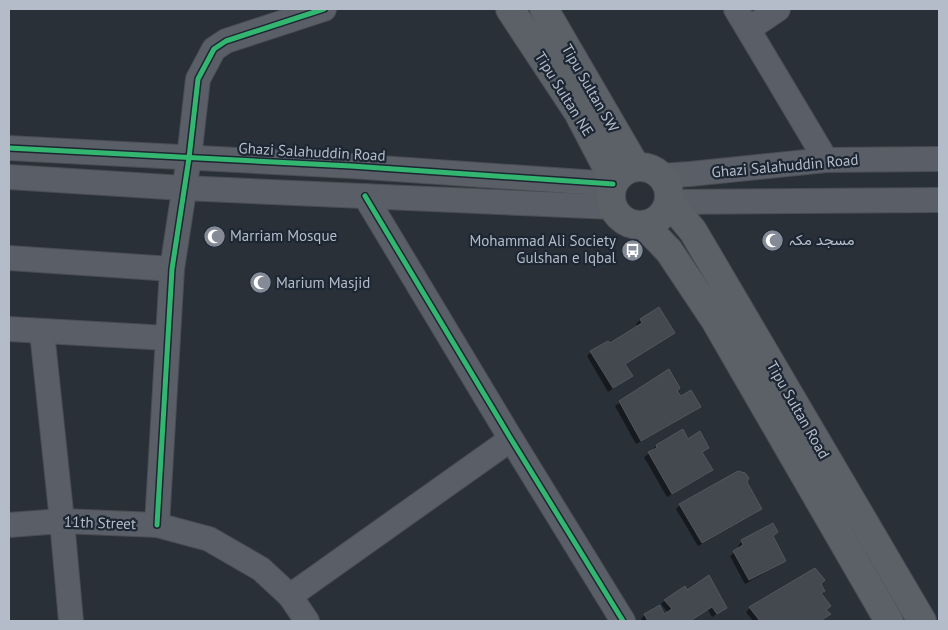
<svg xmlns="http://www.w3.org/2000/svg" width="948" height="630" font-family="'PT Sans',Vazirmatn,sans-serif">
<rect width="100%" height="100%" fill="#2a3038"/>
<!-- shadow -->
<g fill="#0007">
<polygon points="659,309 673,333 624,364 631,376 608,392 587,356 591,352 610,344 638,327 636,324 640,320"/>
<polygon points="669,371 676,391 680,398 699,407 695,411 636,444 615,406"/>
<polygon points="688,440 707,448 701,453 711,470 707,474 667,497 644,457 653,451 656,446"/>
<polygon points="746,482 760,508 756,513 698,546 676,509 680,505"/>
<polygon points="772,537 784,560 780,564 745,584 730,556 739,549 738,546 742,541"/>
<polygon points="815,570 823,591 820,594 825,611 825,618 820,621 753,621 746,612 750,608"/>
<polygon points="687,592 721,611 712,617 708,610 689,621 642,621 641,619 645,615 664,616 668,613 661,604 665,600"/>
</g>
<!-- building -->
<g fill="#444950" stroke="#52575f">
<polygon points="659,307 675,333 625,364 633,376 613,388 590,351 608,341 610,343 642,323 640,319"/>
<polygon points="669,369 680,388 677,391 681,396 691,390 701,407 641,441 619,401"/>
<polygon points="683,429 688,439 700,431 709,448 702,452 713,470 672,494 648,452 657,448 656,445"/>
<polygon points="738,471 745,473 749,478 747,482 762,509 702,543 679,504"/>
<polygon points="773,523 778,532 773,536 786,561 749,580 733,551 743,545 741,540"/>
<polygon points="815,568 825,580 821,584 825,591 821,593 831,606 826,610 831,614 820,621 760,621 749,607"/>
<polygon points="709,575 727,608 717,614 712,607 690,621 648,621 644,614 660,605 664,614 672,609 664,600 685,586 687,590"/>
</g>
<g fill="none" stroke-linecap="round" stroke-linejoin="round">
<defs>
<g id="minor">
<polyline points="736,9 826,160"/>
<polyline points="749,29 778,9"/>
<polyline points="9,148 351,166 613,184"/>
<polyline points="661,176 690,174 826,160 939,159"/>
<polyline points="9,177 183,188 612,207"/>
<polyline points="365,196 511,439 623,621"/>
<polyline points="669,202 939,200"/>
<polyline points="9,258 172,269"/>
<polyline points="9,329 167,338"/>
<polyline points="42,332 62,521 71,621"/>
<polyline points="9,525 62,521 157,525 209,539 261,569 290,596 307,621"/>
<polyline points="157,525 172,269 189,158 198,79 214,49 226,41 324,9"/>
<polyline points="290,596 511,439"/>
</g>
<g id="major">
<polyline points="510,9 578,112 614,181"/>
<polyline points="544,9 636,167"/>
<circle cx="640" cy="196" r="29"/>
<polyline points="669,202 693,231 922,621"/>
<polyline points="645,226 669,251 715,320 889,621"/>
</g>
</defs>
<!-- minor casing -->
<use href="#minor" stroke="#484c53" stroke-width="26"/>
<!-- major casing -->
<use href="#major" stroke="#484c55" stroke-width="30"/>
<!-- minor -->
<use href="#minor" stroke="#5a5e66" stroke-width="24"/>
<!-- major -->
<use href="#major" stroke="#5c6168" stroke-width="28"/>
<defs>
<g id="cycleway">
<polyline points="9,148 351,166 613,184"/>
<polyline points="365,196 511,439 623,621"/>
<polyline points="157,525 172,269 189,158 198,79 214,49 226,41 324,9"/>
</g>
</defs>
<!-- cycleway casing -->
<use href="#cycleway" stroke="#1d2633" stroke-width="8"/>
<!-- cycleway -->
<use href="#cycleway" stroke="#33b770" stroke-width="5"/>
</g>
<!-- icons -->
<defs>
<symbol id="mosque-disc" viewBox="-11 -11 22 22"><circle r="9.5" fill="#848b96" stroke="#1d2633"/><path d="M3.5-4.9A6 6 0 1 0 3.5 4.9A5 5 0 1 1 3.5-4.9Z" fill="#fff"/></symbol>
<symbol id="bus-disc" viewBox="-11 -11 22 22"><circle r="9.5" fill="#848b96" stroke="#1d2633"/><path d="M-5-6H5V4H4V6H2V4H-2V6H-4V4H-5ZM-3.5-4V0h7V-4ZM-3.5 1.2v1.5H-2V1.2ZM2 1.2v1.5H3.5V1.2Z" fill="#fff"/></symbol>
</defs>
<g fill-rule="evenodd">
<use href="#mosque-disc" x="202" y="224" width="25" height="25"/>
<use href="#mosque-disc" x="760" y="228" width="25" height="25"/>
<use href="#bus-disc" x="620" y="238" width="25" height="25"/>
<use href="#mosque-disc" x="248" y="270" width="25" height="25"/>
</g>
<g text-anchor="middle" stroke-width="4.5" stroke-linejoin="round" paint-order="stroke">
<!-- street labels -->
<g font-size="15" fill="#b4bcc9" stroke="#1d2633">
<text transform="translate(590 88) rotate(60)" y="5">Tipu Sultan SW</text>
<text transform="translate(564 94) rotate(58)" y="5">Tipu Sultan NE</text>
<text transform="translate(312 152) rotate(3)" y="5">Ghazi Salahuddin Road</text>
<text transform="translate(785 166) rotate(-5)" y="5">Ghazi Salahuddin Road</text>
<text transform="translate(798 410) rotate(60)" y="5">Tipu Sultan Road</text>
<text transform="translate(100 523) rotate(2)" y="5">11th Street</text>
</g>
<!-- poi labels -->
<g font-size="15" fill="#b4bcc9" stroke="#1d2633" text-anchor="start">
<text x="230" y="241">Marriam Mosque</text>
<text x="789" y="245">مسجد مکہ</text>
<text x="616" y="246" text-anchor="end">Mohammad Ali Society<tspan x="616" dy="17">Gulshan e Iqbal</tspan></text>
<text x="276" y="288">Marium Masjid</text>
</g>
</g>
<!-- border -->
<rect width="948" height="630" fill="none" stroke="#b4bcc9" stroke-width="20"/>
</svg>
